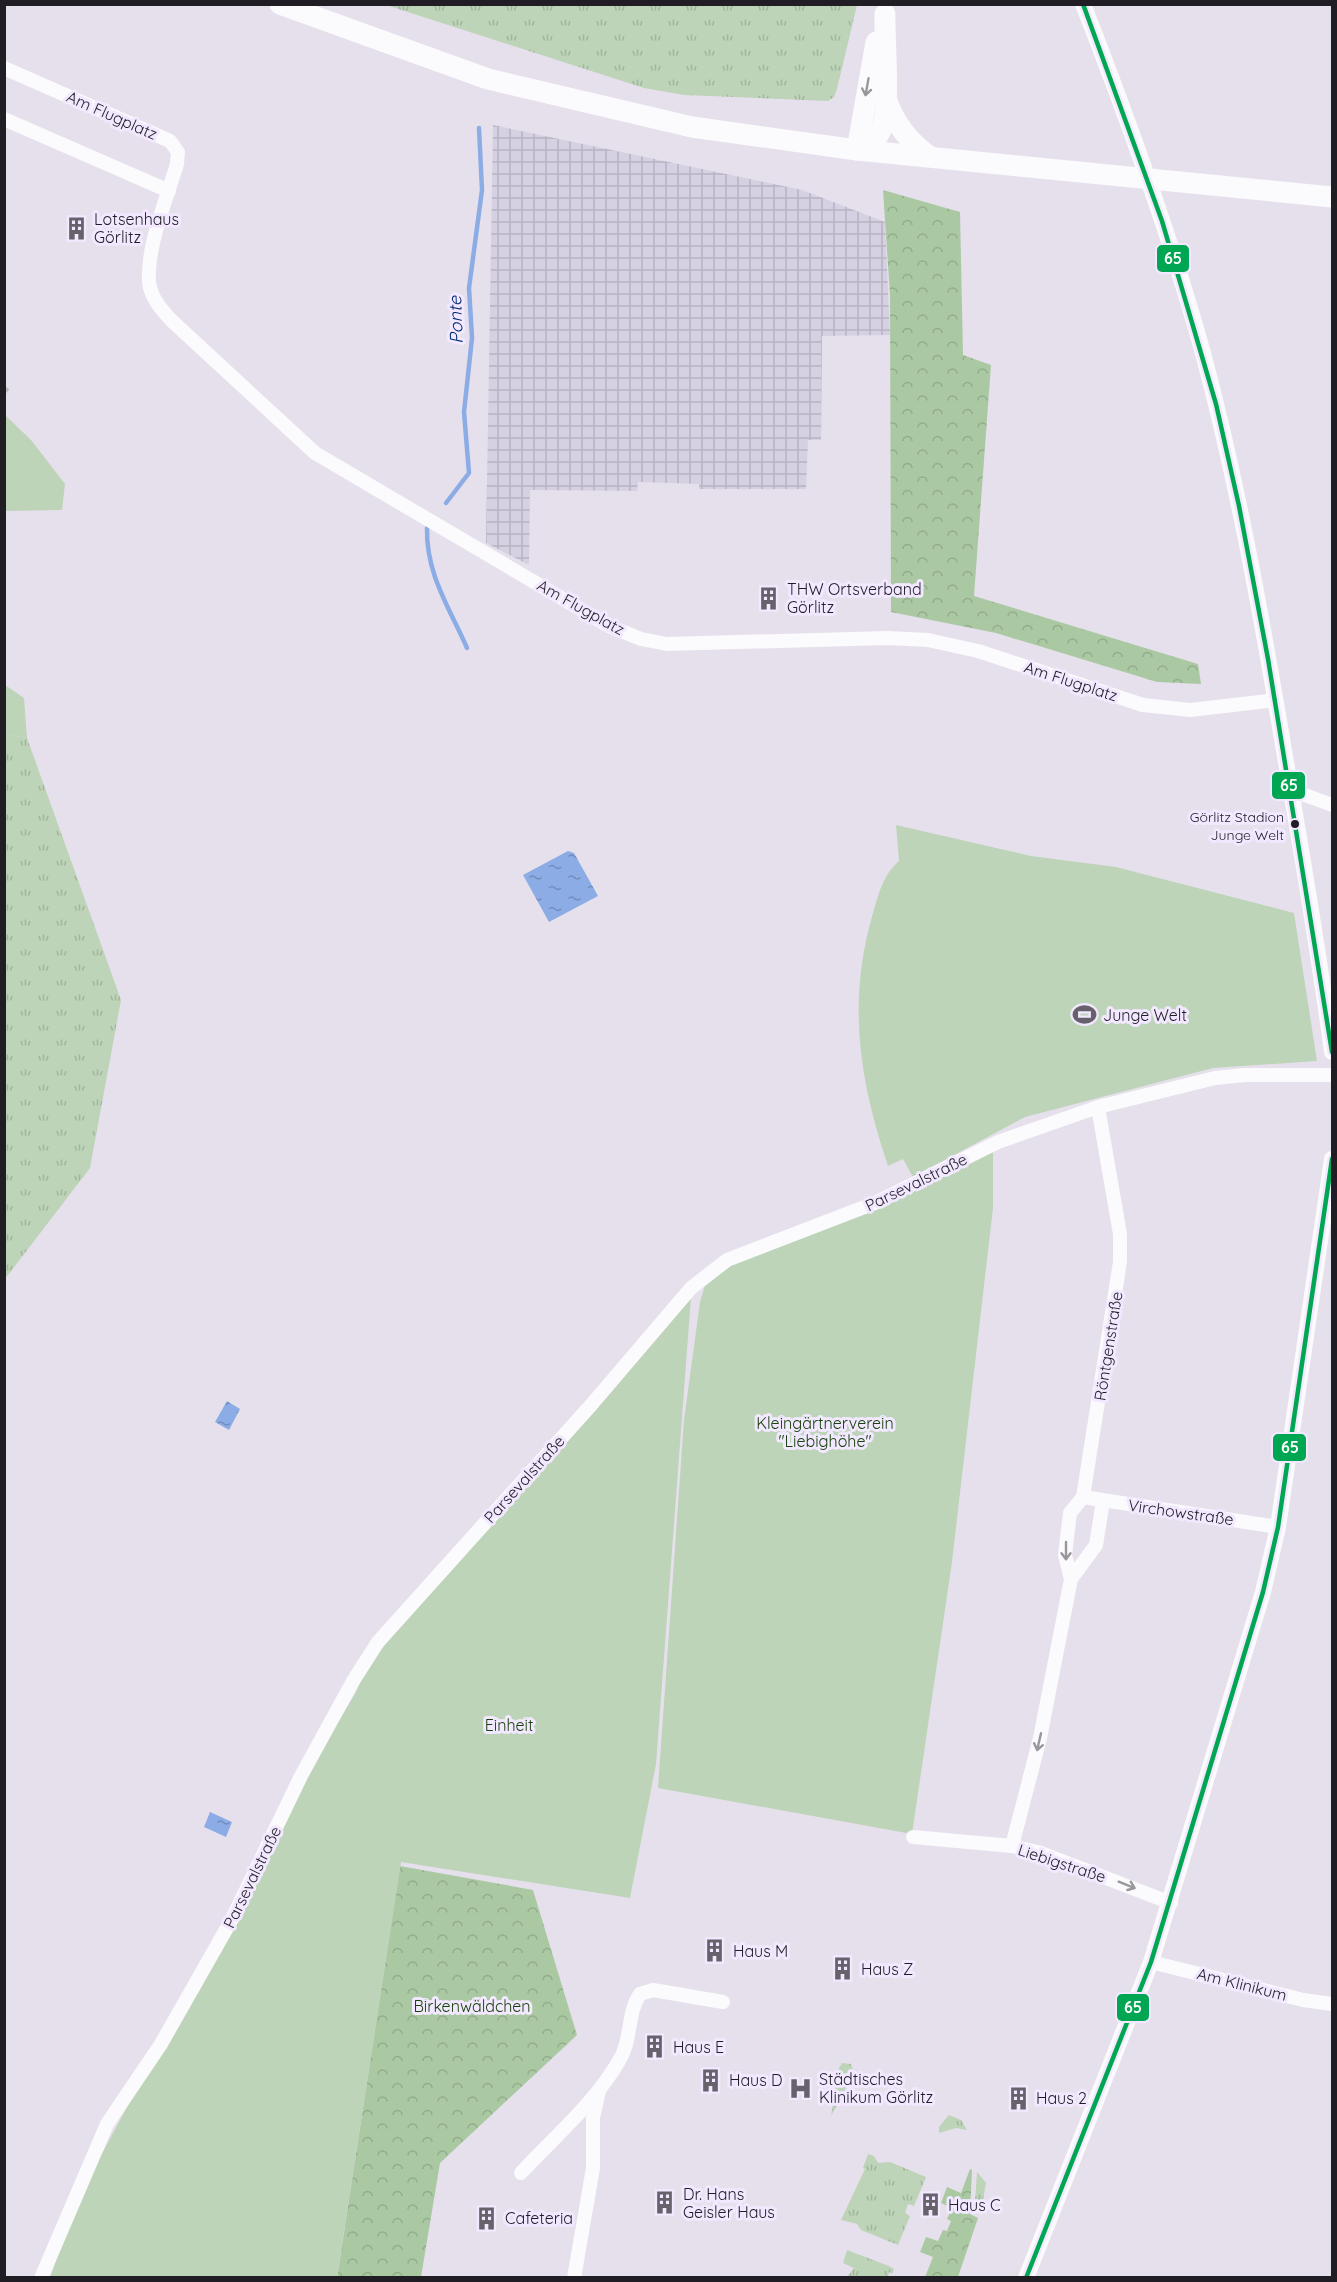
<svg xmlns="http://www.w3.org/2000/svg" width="1337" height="2282" font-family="Quicksand,sans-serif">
<defs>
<pattern id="industrial-grid" width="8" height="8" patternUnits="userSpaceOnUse" patternTransform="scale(1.5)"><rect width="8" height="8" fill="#d6d1e2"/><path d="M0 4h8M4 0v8" fill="none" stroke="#b7b3c2"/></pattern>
<pattern id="grass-tufts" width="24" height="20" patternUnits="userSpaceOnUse" patternTransform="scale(1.5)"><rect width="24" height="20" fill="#bdd4b8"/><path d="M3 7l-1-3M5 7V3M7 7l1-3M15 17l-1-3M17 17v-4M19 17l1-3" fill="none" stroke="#a2b69e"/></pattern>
<pattern id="forest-crowns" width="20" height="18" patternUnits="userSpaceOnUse" patternTransform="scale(1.5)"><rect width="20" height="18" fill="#aac9a3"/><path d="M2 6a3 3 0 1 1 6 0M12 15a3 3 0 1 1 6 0" fill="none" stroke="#92ac8c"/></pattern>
<pattern id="water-ripples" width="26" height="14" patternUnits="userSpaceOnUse" patternTransform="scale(1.5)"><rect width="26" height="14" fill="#8cace6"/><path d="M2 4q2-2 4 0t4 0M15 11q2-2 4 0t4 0" fill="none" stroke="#728bba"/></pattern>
</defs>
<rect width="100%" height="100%" fill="#e6e0ec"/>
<!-- industrial -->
<polygon fill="url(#industrial-grid)" points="493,125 802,190 885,222 890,335 822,336 821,440 808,440 806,489 699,489 699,484 638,482 637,491 530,490 529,565 486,543"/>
<!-- grass -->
<g fill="url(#grass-tufts)">
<polygon points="386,5 857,5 837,89 834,97 828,101 684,95 644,88"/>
<polygon points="5,734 27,738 121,1000 90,1168 5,1279"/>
<polygon points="842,2063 851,2064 854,2073 831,2116 839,2068"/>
<polygon points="949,2115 961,2120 967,2130 956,2128 939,2133 939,2127"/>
<polygon points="868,2154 874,2156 878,2163 890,2162 926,2177 914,2206 908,2204 905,2213 910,2216 898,2245 861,2230 857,2224 841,2220 865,2169 863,2168"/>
<polygon points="977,2172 986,2183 981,2211 975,2202"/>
<polygon points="847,2250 889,2266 894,2269 892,2274 889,2272 888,2277 847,2277 854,2268 843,2263"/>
</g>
<!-- forest -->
<g fill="url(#forest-crowns)">
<polygon points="883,190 960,212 963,355 991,365 974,596 1198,664 1201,684 1157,682 996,633 891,612 890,295"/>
<polygon points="400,1866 533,1890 577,2035 440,2163 421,2277 337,2278"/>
<polygon points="970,2169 972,2170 970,2214 978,2218 958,2277 925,2277 933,2257 920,2252 926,2237 938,2241 943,2230 947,2231 951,2221 947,2219 952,2208 941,2203 947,2187 961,2193"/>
</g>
<!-- garden -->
<g fill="#bdd4b8">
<polygon points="5,415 31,440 65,484 62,510 5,511"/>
<polygon points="5,685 24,698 27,738 5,734"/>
<path d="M 896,825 L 1031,856 L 1116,867 L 1294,913 L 1317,1061 L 1213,1068 L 1025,1117 L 913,1177 L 903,1159 L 888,1166 C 859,1080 847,1002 873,913 C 879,893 883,875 899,861 Z"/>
<polygon points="993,1147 993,1208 952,1562 912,1834 658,1788 684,1420 700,1302 705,1285 735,1263"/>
<polygon points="691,1297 656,1764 630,1898 401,1862 337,2277 50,2278 78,2198 305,1777 355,1694 370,1661"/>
</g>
<!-- water -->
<g fill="url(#water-ripples)">
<polygon points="568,851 574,853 598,896 549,922 523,875"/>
<polygon points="227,1401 240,1409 229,1430 215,1422"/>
<polygon points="210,1812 232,1822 226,1837 204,1827"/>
</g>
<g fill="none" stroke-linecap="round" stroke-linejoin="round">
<!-- stream -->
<g stroke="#8cace6" stroke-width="4.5">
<polyline points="446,503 469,473 464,412 472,338 469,288 482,190 479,128"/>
<path d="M 427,528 C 426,574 449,607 467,648"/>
</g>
<!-- minor -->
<g stroke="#fbfafc" stroke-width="14">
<path d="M 4,68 L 170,141 L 178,152 L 177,164 C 167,198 147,245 149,281 C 150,297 161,309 171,320 L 315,453 L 609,626 L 641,639 L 667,644 L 888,638 L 928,640 L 978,651 L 1143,705 L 1190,710 L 1276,700"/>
<polyline points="4,119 169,191"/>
<polyline points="1292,794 1305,795 1332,805"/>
<polyline points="1083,1497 1278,1527"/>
<polyline points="1071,1579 1096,1545 1103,1501"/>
<polyline points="913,1837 1012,1846 1041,1853 1171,1903"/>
<polyline points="1012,1846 1040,1738 1071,1579 1065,1555 1070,1513 1083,1497 1120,1262 1120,1234 1098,1107"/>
<polyline points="1151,1962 1303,2000 1332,2004"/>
<path d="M 521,2173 C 554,2137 596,2102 620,2059 C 632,2039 627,2013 640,1994 L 653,1990 L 723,2002"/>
<polyline points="41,2278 107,2124 161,2044 232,1919 301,1776 353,1681 378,1642 592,1404 691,1288 727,1260 875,1203 998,1142 1098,1107 1215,1078 1245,1075 1332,1075"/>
<polyline points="574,2278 593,2168 593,2118 599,2091"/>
</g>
<!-- tertiary -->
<g stroke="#fbfafc" stroke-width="16">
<path d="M 1083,4 C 1128,119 1170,234 1203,353 C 1239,488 1263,625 1286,762 C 1303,859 1319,955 1332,1052"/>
<polyline points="1026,2278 1151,1962 1263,1592 1278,1527 1332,1159"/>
</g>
<!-- primary -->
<g stroke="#fbfafc" stroke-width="21">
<polyline points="280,4 488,79 692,127 857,150 1332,197"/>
<path d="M 887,101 C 895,124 908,141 929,156"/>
<path d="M 857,150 C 866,146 874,143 879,134 C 892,113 884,42 885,14"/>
<polyline points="857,150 876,42"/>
</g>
<!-- rail -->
<polyline stroke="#bcbbbe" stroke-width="4.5" stroke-dasharray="10 10" stroke-linecap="butt" points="4,388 8,391"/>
<defs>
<g id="bus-1">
<polyline points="1083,4 1162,221 1216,404 1239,506 1268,659 1332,1052"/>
<polyline points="1026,2278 1151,1962 1263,1592 1278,1527 1332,1159"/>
</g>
</defs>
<!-- bus-1 casing -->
<use href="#bus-1" stroke="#f2e8ff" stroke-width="9"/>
<!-- bus-1 -->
<use href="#bus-1" stroke="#00a651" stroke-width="4.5"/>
</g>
<!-- one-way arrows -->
<defs><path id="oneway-shaft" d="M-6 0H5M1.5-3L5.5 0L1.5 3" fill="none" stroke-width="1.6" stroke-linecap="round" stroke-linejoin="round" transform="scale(1.5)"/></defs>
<g stroke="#99979b">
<use href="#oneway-shaft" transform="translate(867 87) rotate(100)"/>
<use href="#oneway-shaft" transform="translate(1066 1551) rotate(90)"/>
<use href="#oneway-shaft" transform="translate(1039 1742) rotate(103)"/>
<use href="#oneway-shaft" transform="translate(1127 1885) rotate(22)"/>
</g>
<!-- icons -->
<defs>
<symbol id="building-bare" viewBox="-9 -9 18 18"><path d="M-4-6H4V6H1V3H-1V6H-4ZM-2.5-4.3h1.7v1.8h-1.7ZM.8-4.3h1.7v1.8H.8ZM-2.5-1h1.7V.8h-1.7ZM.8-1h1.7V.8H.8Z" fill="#66616b" stroke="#f2e8ff" stroke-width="2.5" paint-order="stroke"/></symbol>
<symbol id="stadium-bare" viewBox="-9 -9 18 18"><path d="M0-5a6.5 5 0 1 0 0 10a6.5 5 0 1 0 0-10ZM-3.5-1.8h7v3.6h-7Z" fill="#66616b" stroke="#f2e8ff" stroke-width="2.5" paint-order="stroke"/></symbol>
<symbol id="hospital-bare" viewBox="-9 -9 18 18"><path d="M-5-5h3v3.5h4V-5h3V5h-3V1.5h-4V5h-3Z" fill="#66616b" stroke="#f2e8ff" stroke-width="2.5" paint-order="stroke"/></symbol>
</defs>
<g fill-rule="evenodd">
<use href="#building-bare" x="60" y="212" width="33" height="33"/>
<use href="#building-bare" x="752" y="582" width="33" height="33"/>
<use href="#stadium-bare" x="1068" y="998" width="33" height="33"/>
<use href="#building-bare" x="698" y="1934" width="33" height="33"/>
<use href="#building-bare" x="826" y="1952" width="33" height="33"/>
<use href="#building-bare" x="638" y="2030" width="33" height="33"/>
<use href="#building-bare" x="694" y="2064" width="33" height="33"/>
<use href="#hospital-bare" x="784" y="2072" width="33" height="33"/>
<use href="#building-bare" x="1002" y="2082" width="33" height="33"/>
<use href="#building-bare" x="648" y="2186" width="33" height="33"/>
<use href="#building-bare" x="914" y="2188" width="33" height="33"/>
<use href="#building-bare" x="470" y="2202" width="33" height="33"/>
</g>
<!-- markers -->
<circle fill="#211d25" stroke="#f2e8ff" stroke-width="2" cx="1295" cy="824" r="5"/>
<g text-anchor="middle" stroke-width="6" stroke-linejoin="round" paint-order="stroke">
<!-- bus labels -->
<g font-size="14" fill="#211d25" stroke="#f2e8ff" text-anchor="end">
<text x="1284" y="822">Görlitz Stadion<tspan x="1284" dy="18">Junge Welt</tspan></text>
</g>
<!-- street labels -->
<g font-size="16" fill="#211d25" stroke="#f2e8ff">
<text transform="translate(112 115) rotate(24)" y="6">Am Flugplatz</text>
<text transform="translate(581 607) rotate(29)" y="6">Am Flugplatz</text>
<text transform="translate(1071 681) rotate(18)" y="6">Am Flugplatz</text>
<text transform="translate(916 1182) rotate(-26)" y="6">Parsevalstraße</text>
<text transform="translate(1108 1346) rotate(-81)" y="6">Röntgenstraße</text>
<text transform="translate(524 1479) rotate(-48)" y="6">Parsevalstraße</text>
<text transform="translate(1181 1512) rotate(8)" y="6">Virchowstraße</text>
<text transform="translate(1062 1863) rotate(18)" y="6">Liebigstraße</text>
<text transform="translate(252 1877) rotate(-64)" y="6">Parsevalstraße</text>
<text transform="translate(1242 1984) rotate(14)" y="6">Am Klinikum</text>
</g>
<!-- poi labels -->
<g font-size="16" fill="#211d25" stroke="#f2e8ff" text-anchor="start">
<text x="94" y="225">Lotsenhaus<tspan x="94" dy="18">Görlitz</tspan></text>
<text x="787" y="595">THW Ortsverband<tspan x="787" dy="18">Görlitz</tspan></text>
<text x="1103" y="1021">Junge Welt</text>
<text x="733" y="1957">Haus M</text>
<text x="861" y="1975">Haus Z</text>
<text x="673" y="2053">Haus E</text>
<text x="819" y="2085">Städtisches<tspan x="819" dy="18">Klinikum Görlitz</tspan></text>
<text x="729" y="2086">Haus D</text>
<text x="1036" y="2104">Haus 2</text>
<text x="683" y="2200">Dr. Hans<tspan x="683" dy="18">Geisler Haus</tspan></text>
<text x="948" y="2211">Haus C</text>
<text x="505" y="2224">Cafeteria</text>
</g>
<!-- park labels -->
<g font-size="16" fill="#19420a" stroke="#f2e8ff">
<text x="825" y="1429">Kleingärtnerverein<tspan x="825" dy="18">"Liebighöhe"</tspan></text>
<text x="509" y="1731">Einheit</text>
<text x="472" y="2012">Birkenwäldchen</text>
</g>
<!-- water labels -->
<g font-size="18" font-style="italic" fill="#012a6f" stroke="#f2e8ff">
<text transform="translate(456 320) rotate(-92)" y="6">Ponte</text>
</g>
</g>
<g stroke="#f2e8ff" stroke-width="2">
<rect x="1156" y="244" width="34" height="29" rx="6" fill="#00a651"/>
<rect x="1271" y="771" width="35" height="29" rx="6" fill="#00a651"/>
<rect x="1272" y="1433" width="35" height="29" rx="6" fill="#00a651"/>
<rect x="1116" y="1993" width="34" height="29" rx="6" fill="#00a651"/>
</g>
<g font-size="16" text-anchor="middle" font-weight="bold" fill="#fff">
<text x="1173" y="264">65</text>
<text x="1289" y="791">65</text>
<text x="1290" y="1453">65</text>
<text x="1133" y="2013">65</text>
</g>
<!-- border -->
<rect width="1337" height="2282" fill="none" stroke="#211d25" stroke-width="12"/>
</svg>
